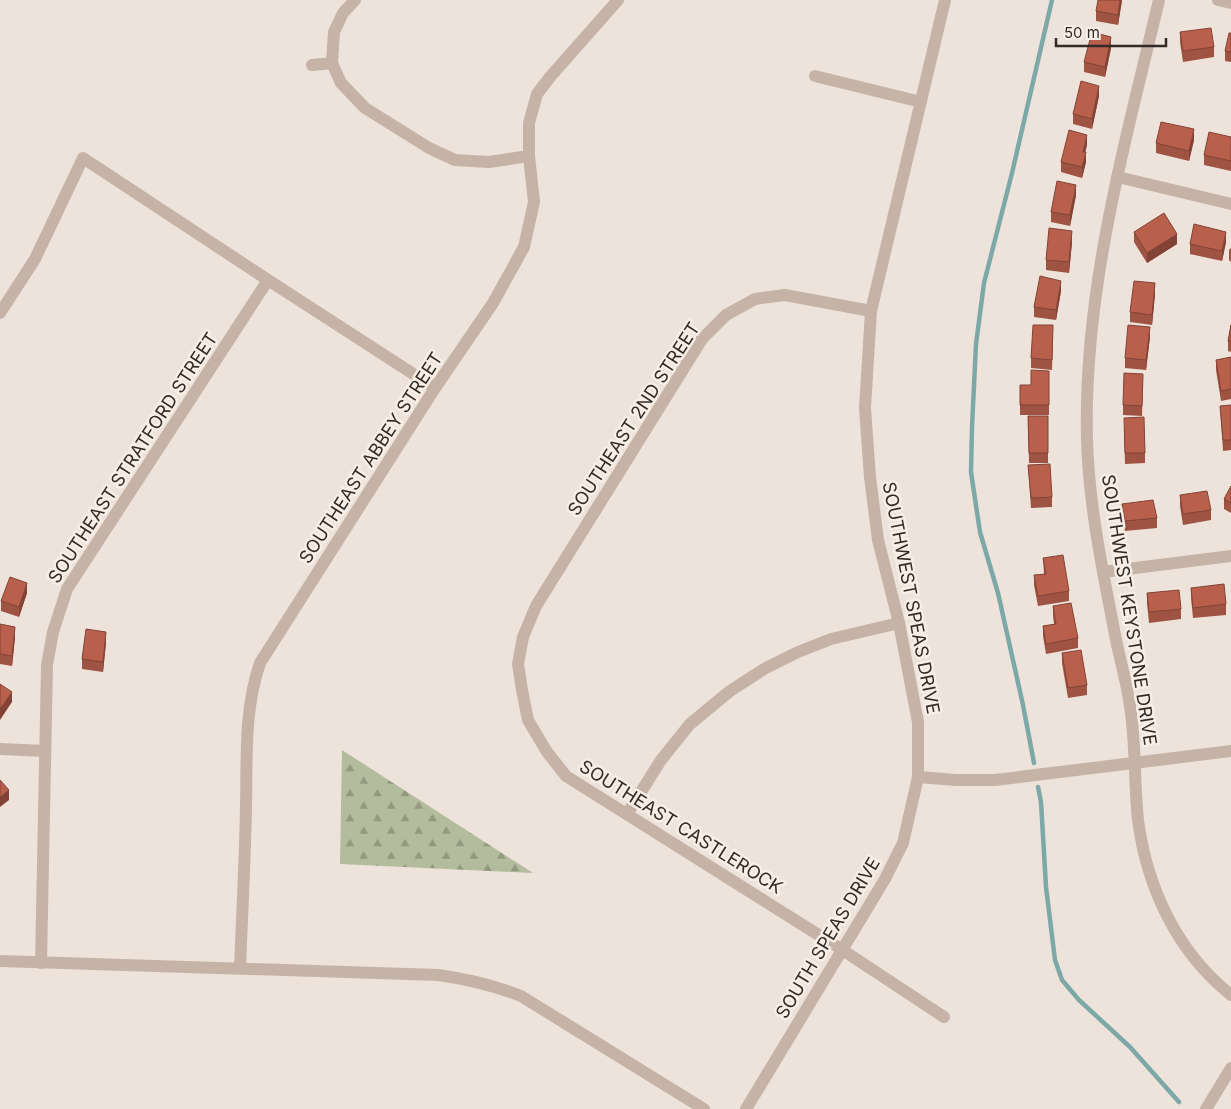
<svg xmlns="http://www.w3.org/2000/svg" width="1231" height="1109" font-family="Inter,sans-serif">
<defs>
<pattern id="forest-firs" width="22" height="20" patternUnits="userSpaceOnUse" patternTransform="scale(1.25)"><rect width="22" height="20" fill="#b3bc9c"/><path d="M5 1l3.5 6h-7zM16 11l3.5 6h-7z" fill="#92997f"/></pattern>
</defs>
<rect width="100%" height="100%" fill="#eee3da"/>
<!-- forest -->
<polygon fill="url(#forest-firs)" points="342,750 533,873 340,864"/>
<g fill="none" stroke-linecap="round" stroke-linejoin="round">
<!-- stream -->
<g stroke="#7ca8a7" stroke-width="4.5">
<polyline points="1034,763 1023,705 998,593 980,532 971,472 972,427 976,344 984,283 1012,173 1052,0"/>
<polyline points="1038,787 1041,802 1046,887 1055,960 1062,980 1079,1000 1130,1047 1179,1102"/>
</g>
<!-- minor -->
<g stroke="#c5b3a7" stroke-width="12">
<polyline points="355,0 343,13 334,32 332,63 341,83 365,108 429,148 455,160 489,162 529,156"/>
<path d="M 1159,0 C 1125,144 1083,291 1087,440 C 1089,509 1104,577 1117,645 C 1122,666 1127,686 1130,706 C 1136,744 1134,783 1138,820 C 1147,888 1177,952 1231,995"/>
<polyline points="1218,0 1231,3"/>
<polyline points="312,65 332,63"/>
<polyline points="815,76 921,102"/>
<polyline points="1118,177 1231,204"/>
<polyline points="871,311 785,295 755,299 726,315 702,339 536,606 523,637 518,664 522,690 528,720 547,752 566,776 841,949 944,1017"/>
<polyline points="0,313 35,259 83,158 268,280 435,388"/>
<polyline points="1103,572 1231,556"/>
<polyline points="0,749 45,751"/>
<polyline points="918,777 956,780 995,780 1231,751"/>
<polyline points="627,814 661,760 690,724 730,691 764,669 798,652 831,639 899,623"/>
<path d="M 0,961 L 438,975 C 467,979 493,985 521,996 L 704,1109"/>
<polyline points="41,963 47,665 53,632 67,589 268,280"/>
<path d="M 240,968 C 242,915 245,861 246,807 C 247,758 244,710 260,663 L 435,388 L 493,303 L 524,247 L 534,202 L 529,156 L 529,123 L 537,94 L 550,77 L 618,0"/>
<polyline points="746,1109 885,879 903,843 918,777 918,722 899,623 878,540 870,477 865,408 871,311 945,0"/>
<polyline points="1206,1109 1231,1068"/>
</g>
</g>
<!-- wall -->
<g fill="#9f5342">
<polygon points="1122,0 1118,25 1096,21 1096,11"/>
<polygon points="1180,32 1214,47 1214,57 1183,62 1180,42"/>
<polygon points="1231,33 1231,62 1225,61 1225,51"/>
<polygon points="1111,48 1105,77 1084,72 1084,62"/>
<polygon points="1099,96 1092,129 1073,124 1073,114"/>
<polygon points="1231,137 1231,171 1204,165 1204,155"/>
<polygon points="1194,140 1189,161 1156,153 1156,143"/>
<polygon points="1087,145 1085,152 1086,162 1082,178 1061,172 1061,162"/>
<polygon points="1076,195 1070,226 1051,222 1051,212"/>
<polygon points="1134,232 1177,244 1147,263 1134,242"/>
<polygon points="1072,242 1069,273 1046,270 1046,260"/>
<polygon points="1226,242 1222,261 1190,254 1190,244"/>
<polygon points="1231,248 1231,262 1229,260 1229,250"/>
<polygon points="1061,291 1056,320 1034,317 1034,307"/>
<polygon points="1155,294 1152,325 1130,322 1130,312"/>
<polygon points="1231,325 1231,352 1228,351 1228,341"/>
<polygon points="1053,336 1052,370 1031,368 1031,358"/>
<polygon points="1150,337 1146,370 1125,368 1125,358"/>
<polygon points="1231,357 1231,399 1221,401 1216,370 1216,360"/>
<polygon points="1049,371 1049,415 1020,415 1020,385 1031,385"/>
<polygon points="1143,384 1142,416 1123,415 1123,405"/>
<polygon points="1231,405 1231,450 1223,451 1220,406"/>
<polygon points="1028,416 1048,416 1048,463 1029,463"/>
<polygon points="1124,428 1145,453 1145,463 1125,464"/>
<polygon points="1028,465 1052,497 1052,507 1031,508"/>
<polygon points="1231,486 1231,513 1224,509 1224,499"/>
<polygon points="1180,495 1211,510 1211,520 1183,525 1180,506"/>
<polygon points="1122,504 1157,518 1157,528 1125,531 1122,514"/>
<polygon points="1043,558 1069,591 1069,601 1038,606 1034,585 1034,575 1044,574"/>
<polygon points="1191,588 1226,604 1226,615 1193,618 1191,598"/>
<polygon points="27,593 19,617 1,611 1,601"/>
<polygon points="1147,593 1181,609 1181,619 1149,623 1147,603"/>
<polygon points="1053,606 1078,638 1078,648 1046,654 1043,636 1043,626 1054,624 1053,616"/>
<polygon points="0,624 15,637 12,666 0,664"/>
<polygon points="106,642 103,672 82,669 82,659"/>
<polygon points="1062,653 1087,685 1087,695 1068,698 1062,663"/>
</g>
<!-- shaded-wall -->
<g fill="#824336">
<polygon points="1120,0 1122,0 1118,25 1118,15"/>
<polygon points="1111,37 1111,48 1105,77 1105,67"/>
<polygon points="1099,86 1099,96 1092,129 1092,119"/>
<polygon points="1194,129 1194,140 1189,161 1189,151"/>
<polygon points="1087,135 1087,145 1083,162 1083,152"/>
<polygon points="1086,152 1086,162 1082,178 1082,167"/>
<polygon points="1076,185 1076,195 1070,226 1070,215"/>
<polygon points="1072,231 1072,242 1069,273 1069,262"/>
<polygon points="1226,232 1226,242 1222,261 1222,251"/>
<polygon points="1177,234 1177,244 1147,263 1147,253"/>
<polygon points="1061,281 1061,291 1056,320 1056,310"/>
<polygon points="1155,283 1155,294 1152,325 1152,315"/>
<polygon points="1150,327 1150,337 1146,370 1146,360"/>
<polygon points="27,583 27,593 19,617 19,607"/>
<polygon points="15,627 15,637 12,666 12,656"/>
<polygon points="106,632 106,642 103,672 103,662"/>
<polygon points="12,692 12,702 0,720 0,709"/>
<polygon points="9,790 9,800 0,807 0,797"/>
</g>
<!-- building -->
<g fill="#b9604d" stroke="#824336">
<polygon points="1098,0 1120,0 1118,15 1096,11"/>
<polygon points="1211,28 1214,47 1183,51 1180,32"/>
<polygon points="1092,32 1111,37 1105,67 1084,62"/>
<polygon points="1229,33 1231,33 1231,52 1225,51"/>
<polygon points="1081,81 1099,86 1092,119 1073,114"/>
<polygon points="1161,122 1194,129 1189,151 1156,143"/>
<polygon points="1069,130 1087,135 1083,152 1086,152 1082,167 1061,162"/>
<polygon points="1209,132 1231,137 1231,161 1204,155"/>
<polygon points="1057,181 1076,185 1070,215 1051,212"/>
<polygon points="1164,213 1177,234 1147,253 1134,232"/>
<polygon points="1194,224 1226,232 1222,251 1190,244"/>
<polygon points="1049,228 1072,231 1069,262 1046,260"/>
<polygon points="1040,276 1061,281 1056,310 1034,307"/>
<polygon points="1134,281 1155,283 1152,315 1130,312"/>
<polygon points="1033,325 1053,325 1052,360 1031,358"/>
<polygon points="1128,325 1150,327 1146,360 1125,358"/>
<polygon points="1231,325 1231,341 1228,341"/>
<polygon points="1231,357 1231,389 1221,391 1216,360"/>
<polygon points="1031,370 1049,371 1049,405 1020,405 1020,385 1031,385"/>
<polygon points="1124,373 1143,374 1142,406 1123,405"/>
<polygon points="1231,405 1231,440 1223,440 1220,406"/>
<polygon points="1028,416 1048,416 1048,453 1029,453"/>
<polygon points="1144,417 1145,453 1125,453 1124,418"/>
<polygon points="1050,464 1052,497 1031,498 1028,465"/>
<polygon points="1231,486 1231,503 1224,499"/>
<polygon points="1207,491 1211,510 1183,514 1180,495"/>
<polygon points="1153,500 1157,518 1125,521 1122,504"/>
<polygon points="1063,555 1069,591 1038,596 1034,575 1046,574 1043,558"/>
<polygon points="10,577 27,583 19,607 1,601"/>
<polygon points="1224,584 1226,604 1193,608 1191,588"/>
<polygon points="1179,590 1181,609 1149,612 1147,593"/>
<polygon points="1071,603 1078,638 1046,644 1043,626 1056,624 1053,606"/>
<polygon points="0,624 15,627 12,656 0,654"/>
<polygon points="86,629 106,632 103,662 82,659"/>
<polygon points="1081,650 1087,685 1068,688 1062,653"/>
<polygon points="0,684 12,692 0,709"/>
<polygon points="0,780 9,790 0,797"/>
</g>
<g text-anchor="middle" stroke-width="5" stroke-linejoin="round" paint-order="stroke">
<!-- street labels -->
<g font-size="18" fill="#322a27" stroke="#f7eee5">
<text transform="translate(634 419) rotate(-57)" y="6">SOUTHEAST 2ND STREET</text>
<text transform="translate(133 458) rotate(-57)" y="6">SOUTHEAST STRATFORD STREET</text>
<text transform="translate(371 458) rotate(-57)" y="6">SOUTHEAST ABBEY STREET</text>
<text transform="translate(911 598) rotate(79)" y="6">SOUTHWEST SPEAS DRIVE</text>
<text transform="translate(1129 610) rotate(81)" y="6">SOUTHWEST KEYSTONE DRIVE</text>
<text transform="translate(681 827) rotate(32)" y="6">SOUTHEAST CASTLEROCK</text>
<text transform="translate(828 938) rotate(-59)" y="6">SOUTH SPEAS DRIVE</text>
</g>
</g>
<!-- scale -->
<path d="M1056 38v8h110v-8" fill="none" stroke="#322a27" stroke-width="2.5"/>
<text x="1064" y="38" font-size="15" fill="#322a27" stroke="#f7eee5" stroke-width="4" paint-order="stroke">50 m</text>
</svg>
